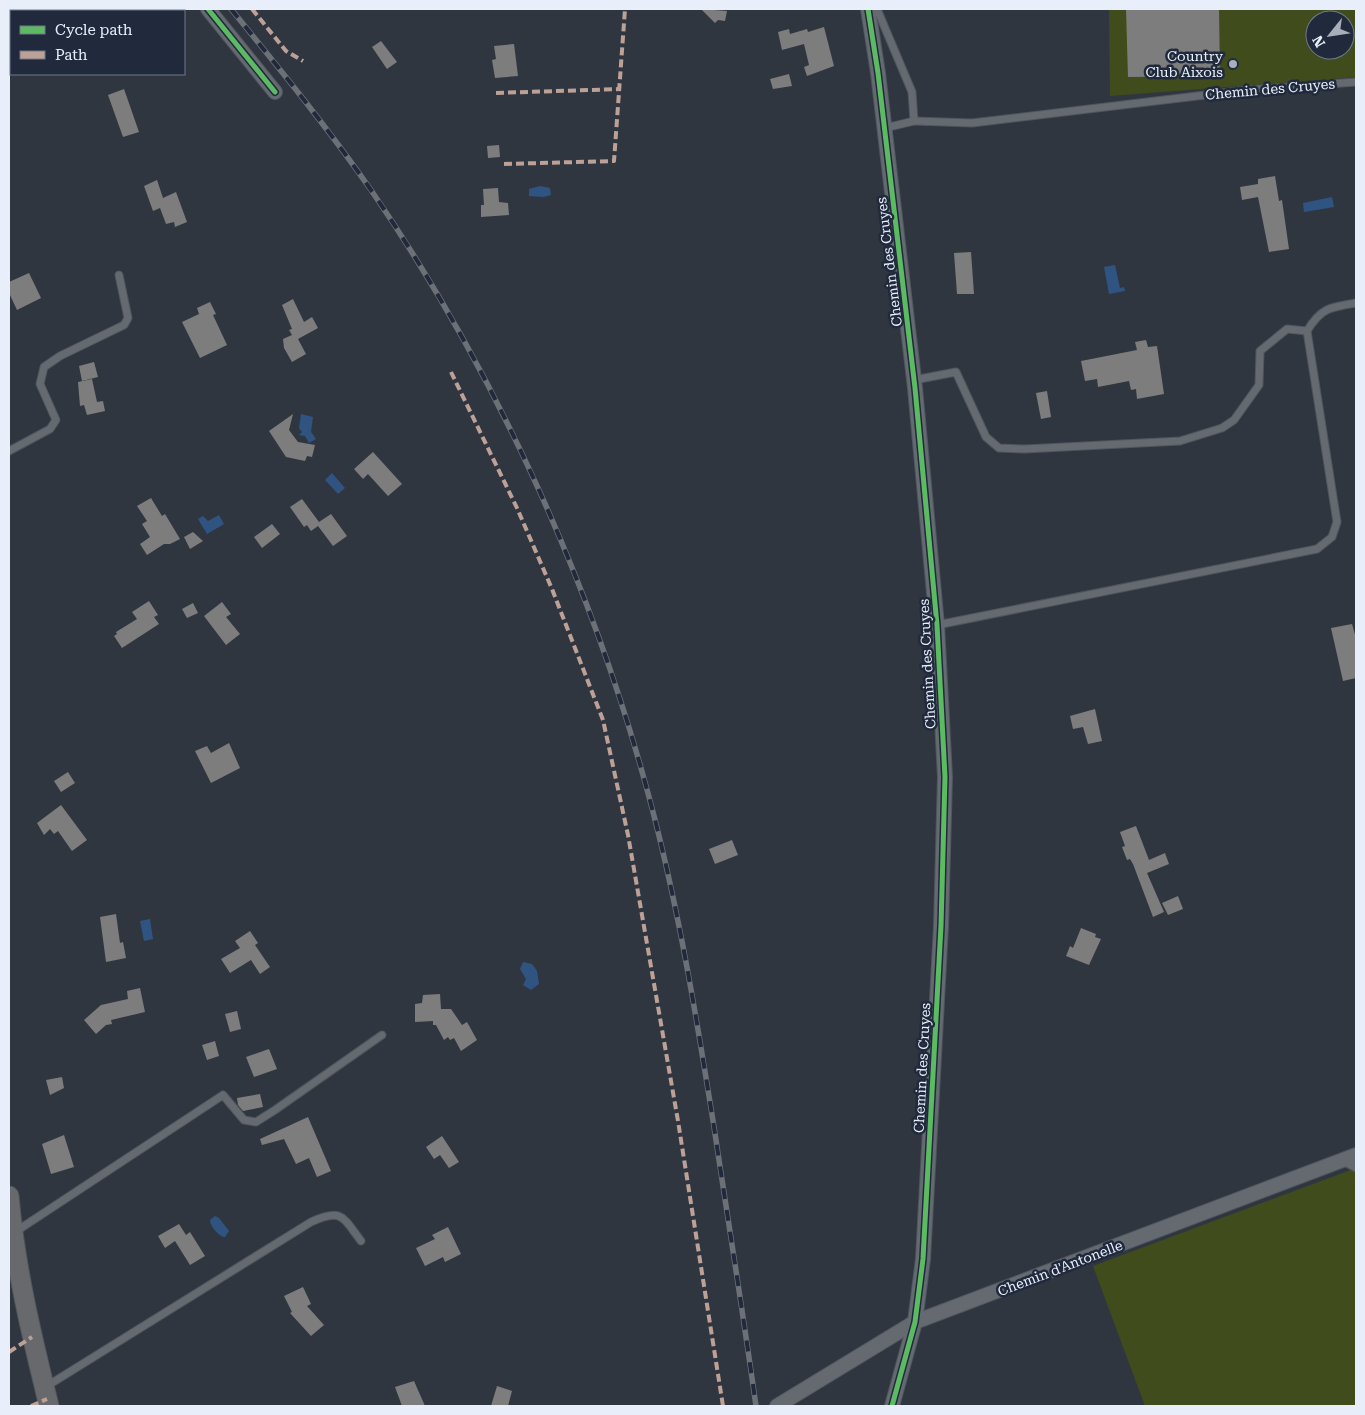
<svg xmlns="http://www.w3.org/2000/svg" width="1365" height="1415" font-family="'Roboto Serif',serif">
<rect width="100%" height="100%" fill="#303640"/>
<!-- pitch -->
<g fill="#404c1c" fill-rule="evenodd">
<path d="M 1109,9 L 1356,9 L 1356,77 L 1110,96 ZM 1315,20 L 1345,20 L 1345,50 L 1315,50 Z"/>
<polygon points="1356,1168 1356,1406 1145,1406 1093,1266"/>
</g>
<!-- water -->
<g fill="#305482">
<polygon points="540,186 550,188 551,195 543,197 529,196 529,189"/>
<polygon points="1332,197 1334,207 1304,212 1303,203"/>
<polygon points="1115,265 1120,288 1124,287 1125,291 1109,294 1104,267"/>
<polygon points="301,414 313,417 311,432 316,439 309,443 305,436 299,435 302,432 299,428"/>
<polygon points="332,473 345,488 338,494 325,480"/>
<polygon points="219,515 224,524 207,534 198,519 203,516 208,521"/>
<polygon points="150,919 153,939 144,941 140,921"/>
<polygon points="523,962 532,964 537,971 539,984 531,990 523,985 526,979 520,969"/>
<path d="M 215,1216 L 219,1218 L 229,1231 L 225,1237 C 219,1237 210,1226 210,1220 Z"/>
</g>
<!-- building -->
<g fill="#7e7d7d">
<polygon points="701,9 727,11 725,21 718,20 715,23"/>
<polygon points="1126,9 1219,9 1220,76 1128,77"/>
<polygon points="824,27 834,66 807,76 804,67 809,65 804,44 782,50 778,32 789,29 790,34 807,29 808,32"/>
<polygon points="381,41 397,62 387,69 372,47"/>
<polygon points="514,44 518,76 495,78 492,60 496,59 494,46"/>
<polygon points="789,74 792,86 773,89 770,79"/>
<polygon points="124,89 139,132 123,137 108,95"/>
<polygon points="499,145 500,157 488,158 487,146"/>
<polygon points="1275,176 1279,201 1282,200 1289,249 1269,252 1258,197 1242,200 1240,187 1258,184 1258,179"/>
<polygon points="157,180 163,198 176,192 187,222 175,227 174,222 166,224 160,208 153,211 144,186"/>
<polygon points="498,188 499,202 508,203 509,215 481,217 481,205 484,205 483,189"/>
<polygon points="971,252 974,294 957,294 954,253"/>
<polygon points="29,273 41,298 17,310 9,293 9,282"/>
<polygon points="293,299 304,322 312,317 318,328 298,339 306,354 292,362 284,348 283,339 292,335 289,330 292,329 282,305"/>
<polygon points="210,302 216,314 213,315 227,345 200,358 182,322 199,314 197,308"/>
<polygon points="1146,340 1148,347 1157,346 1164,394 1137,399 1136,389 1131,390 1129,381 1098,387 1097,379 1085,381 1081,361 1137,350 1135,342"/>
<polygon points="94,362 98,377 82,381 79,366"/>
<polygon points="92,379 97,402 103,401 105,411 87,415 84,405 80,406 78,382"/>
<polygon points="1047,391 1051,417 1041,419 1036,393"/>
<polygon points="293,414 289,430 298,442 315,445 312,457 307,456 305,461 286,457 269,431"/>
<polygon points="373,452 402,484 388,496 368,474 363,479 354,469"/>
<polygon points="151,498 162,516 165,514 180,539 170,544 164,544 147,555 140,544 150,537 142,524 147,521 137,506"/>
<polygon points="302,499 319,522 331,514 347,536 333,546 318,526 311,531 307,525 304,527 290,507"/>
<polygon points="272,524 280,534 262,548 254,537"/>
<polygon points="193,532 203,541 190,549 184,537"/>
<polygon points="149,601 158,615 154,617 159,624 122,648 114,636 117,634 116,632 137,619 132,612"/>
<polygon points="222,602 231,614 226,617 240,634 226,645 204,616"/>
<polygon points="193,603 198,613 187,618 182,609"/>
<polygon points="1352,624 1356,638 1356,678 1343,681 1331,628"/>
<polygon points="1095,709 1102,741 1088,744 1083,727 1073,729 1070,716"/>
<polygon points="229,743 240,768 211,783 195,751 207,746 211,753"/>
<polygon points="68,772 75,783 61,792 54,781"/>
<polygon points="61,805 87,840 72,851 58,831 54,834 50,829 44,835 37,823"/>
<polygon points="1136,826 1149,860 1165,853 1169,864 1147,873 1164,912 1153,917 1133,864 1130,859 1127,860 1122,847 1125,846 1120,832"/>
<polygon points="732,840 738,855 715,864 709,849"/>
<polygon points="1178,896 1183,909 1168,915 1162,903"/>
<polygon points="116,914 120,943 123,942 126,958 106,962 100,917"/>
<polygon points="1081,928 1096,934 1095,937 1101,939 1089,965 1066,956 1070,946 1073,948"/>
<polygon points="250,931 258,943 255,945 270,967 260,974 251,960 230,973 221,959 240,948 235,941"/>
<polygon points="140,988 145,1012 111,1020 112,1024 106,1025 96,1034 84,1020 101,1005 128,999 127,991"/>
<polygon points="440,994 441,1009 451,1009 462,1025 467,1022 477,1040 461,1051 454,1038 450,1040 448,1037 444,1040 436,1025 433,1025 433,1021 415,1022 415,1004 422,1003 423,995"/>
<polygon points="237,1011 241,1029 230,1032 225,1014"/>
<polygon points="215,1041 219,1056 207,1060 202,1045"/>
<polygon points="269,1049 277,1069 254,1077 246,1057"/>
<polygon points="62,1077 64,1088 50,1095 46,1080"/>
<polygon points="260,1094 263,1107 243,1111 238,1105 237,1098"/>
<polygon points="308,1117 331,1171 317,1177 309,1158 296,1164 284,1139 262,1145 260,1139"/>
<polygon points="64,1135 74,1167 51,1174 42,1144"/>
<polygon points="442,1136 459,1162 449,1168 440,1155 434,1159 426,1147"/>
<polygon points="179,1224 186,1235 190,1232 205,1256 190,1265 175,1241 165,1248 158,1236"/>
<polygon points="448,1227 461,1254 445,1262 443,1257 425,1266 416,1248 435,1239 432,1235"/>
<polygon points="303,1287 311,1304 307,1306 324,1325 311,1336 290,1313 292,1312 284,1296"/>
<polygon points="414,1381 425,1406 402,1406 395,1387"/>
<polygon points="497,1386 512,1391 508,1406 491,1406"/>
</g>
<g fill="none" stroke-linecap="round" stroke-linejoin="round">
<defs>
<g id="lane">
<polyline points="877,9 912,92 914,121 885,128"/>
<polyline points="914,121 972,123 1247,90 1356,82"/>
<polyline points="914,380 956,372 986,437 999,448 1025,449 1180,441 1222,428 1234,420 1259,385 1260,351 1287,329 1307,331"/>
<polyline points="9,451 50,429 56,420 40,384 44,367 60,356 124,325 128,318 119,275"/>
<path d="M 937,625 L 1317,549 L 1332,537 L 1337,522 L 1307,331 C 1321,308 1330,307 1356,303"/>
<polyline points="1343,1161 1356,1168"/>
<polyline points="15,1232 223,1095 244,1120 256,1122 275,1110 382,1035"/>
<path d="M 47,1386 L 311,1222 C 342,1208 342,1216 361,1241"/>
</g>
<g id="street">
<polyline points="208,9 275,92"/>
<polyline points="868,9 878,73 915,388 937,625 945,777 941,926 923,1259 915,1322 892,1406"/>
<polyline points="777,1406 915,1322 1356,1155"/>
</g>
<path id="secondary" d="M 9,1196 C 15,1267 32,1337 49,1406"/>
</defs>
<!-- lane casing -->
<use href="#lane" stroke="#4f555d" stroke-width="9"/>
<!-- street casing -->
<use href="#street" stroke="#4f555d" stroke-width="16"/>
<!-- secondary casing -->
<use href="#secondary" stroke="#4f555d" stroke-width="21"/>
<!-- lane -->
<use href="#lane" stroke="#656a71" stroke-width="7"/>
<!-- street -->
<use href="#street" stroke="#656a71" stroke-width="14"/>
<!-- secondary -->
<use href="#secondary" stroke="#68696d" stroke-width="19"/>
<defs>
<path id="rail" d="M 231,9 C 279,68 327,127 371,190 C 498,375 597,596 653,812 C 680,916 697,1021 714,1127 C 728,1220 743,1313 756,1406"/>
</defs>
<!-- rail casing -->
<use href="#rail" stroke="#6c7077" stroke-width="5.5"/>
<!-- rail -->
<use href="#rail" stroke="#202a3c" stroke-width="4" stroke-dasharray="11" stroke-linecap="butt"/>
<!-- quiet -->
<g stroke="#bda197" stroke-width="4" stroke-dasharray="8 4" stroke-linecap="butt">
<polyline points="252,9 286,51 303,61"/>
<polyline points="496,93 620,89"/>
<polyline points="504,164 614,161 625,9"/>
<polyline points="451,372 517,508 552,589 603,720 628,835 678,1121 723,1406"/>
<polyline points="9,1352 32,1337"/>
<polyline points="31,1406 47,1399"/>
</g>
<defs>
<g id="cycleway">
<polyline points="208,9 275,92"/>
<polyline points="868,9 878,73 915,388 937,625 945,777 941,926 923,1259 915,1322 892,1406"/>
</g>
</defs>
<!-- cycleway casing -->
<use href="#cycleway" stroke="#202a3c" stroke-width="8"/>
<!-- cycleway -->
<use href="#cycleway" stroke="#5cba63" stroke-width="5"/>
</g>
<!-- markers -->
<circle fill="#a8aeba" stroke="#202a3c" stroke-width="2" cx="1233" cy="64" r="5"/>
<g text-anchor="middle" stroke-width="5" stroke-linejoin="round" paint-order="stroke">
<!-- poi labels -->
<g font-size="14" fill="#e8effb" stroke="#202a3c" text-anchor="end">
<text x="1223" y="61">Country<tspan x="1223" dy="16">Club Aixois</tspan></text>
</g>
<!-- street labels -->
<g font-size="14" fill="#e8effb" stroke="#202a3c">
<text transform="translate(1270 89) rotate(-5)" y="5">Chemin des Cruyes</text>
<text transform="translate(889 262) rotate(-97)" y="5">Chemin des Cruyes</text>
<text transform="translate(927 664) rotate(-93)" y="5">Chemin des Cruyes</text>
<text transform="translate(922 1068) rotate(-87)" y="5">Chemin des Cruyes</text>
<text transform="translate(1060 1268) rotate(-21)" y="5">Chemin d'Antonelle</text>
</g>
</g>
<!-- border -->
<rect width="1365" height="1415" fill="none" stroke="#e8effb" stroke-width="20"/>
<!-- legend -->
<rect x="10" y="10" width="175" height="65" fill="#202a3c" stroke="#707988"/>
<rect x="20" y="26" width="25" height="8" fill="#5cba63" stroke="#707988"/>
<text x="55" y="35" font-size="15" fill="#e8effb">Cycle path</text>
<rect x="20" y="51" width="25" height="8" fill="#bda197" stroke="#707988"/>
<text x="55" y="60" font-size="15" fill="#e8effb">Path</text>
<!-- north arrow -->
<g transform="translate(1330 35) rotate(240)"><circle r="24" fill="#202a3c" stroke="#707988"/>
<path d="M0-4L9 19L0 12L-9 19Z" fill="#a8aeba"/>
<text y="-8" font-size="14" font-weight="bold" text-anchor="middle" fill="#e8effb">N</text>
</g>
</svg>
